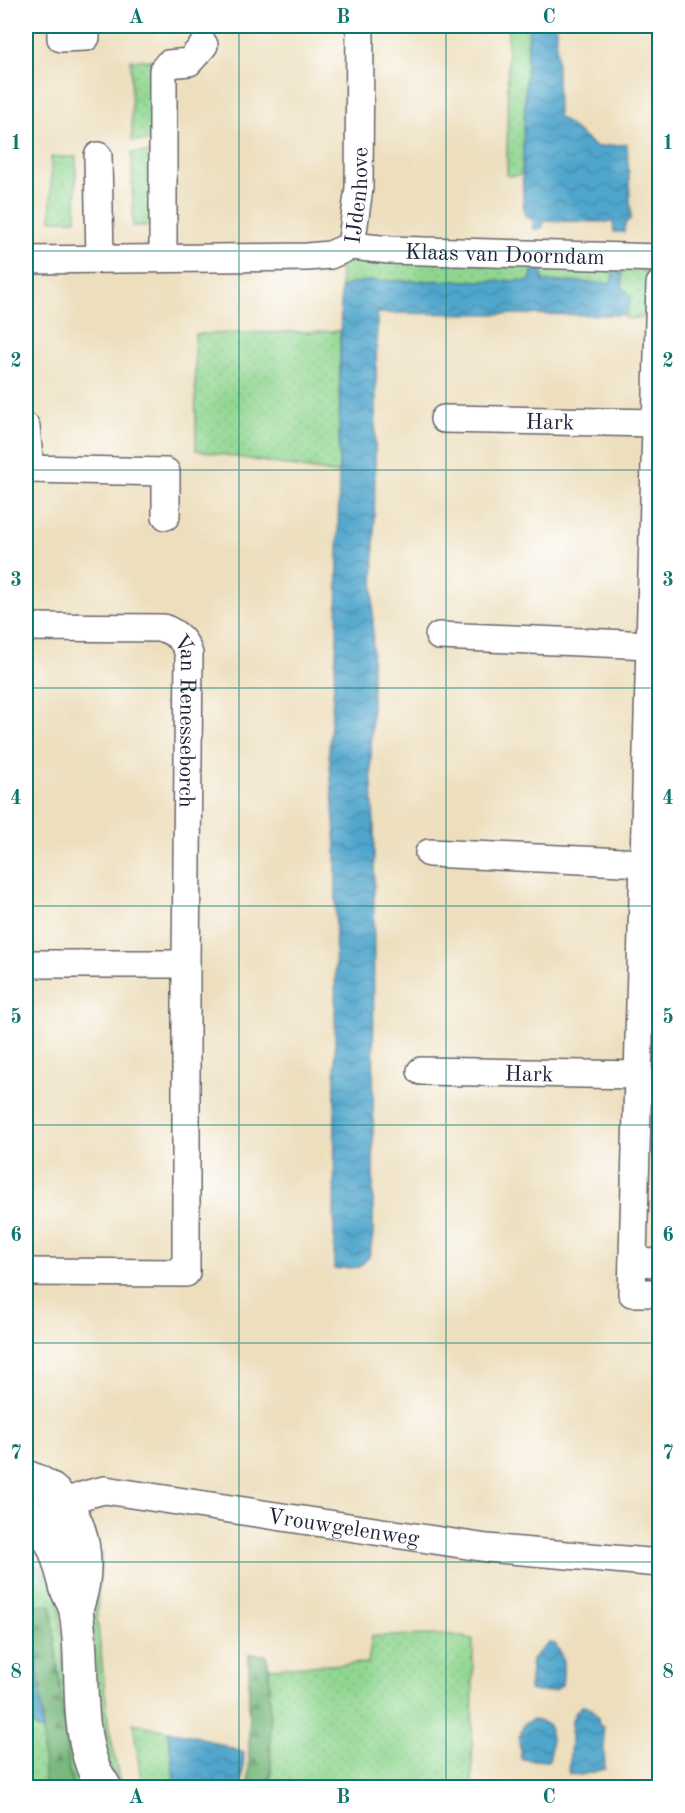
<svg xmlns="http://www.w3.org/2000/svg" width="685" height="1813" font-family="'Old Standard TT',serif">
<defs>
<pattern id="green-dots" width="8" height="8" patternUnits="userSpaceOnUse" patternTransform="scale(1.5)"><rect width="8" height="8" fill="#90d690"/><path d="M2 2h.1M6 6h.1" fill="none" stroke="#7cb77d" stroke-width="1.8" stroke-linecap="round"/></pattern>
<pattern id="forest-firs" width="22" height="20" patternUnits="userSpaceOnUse" patternTransform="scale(1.5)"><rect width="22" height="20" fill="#74b77a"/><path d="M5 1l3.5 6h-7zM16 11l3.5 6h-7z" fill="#5f9465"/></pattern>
<pattern id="water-waves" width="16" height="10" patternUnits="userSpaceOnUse" patternTransform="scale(1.5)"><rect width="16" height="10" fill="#50a6cc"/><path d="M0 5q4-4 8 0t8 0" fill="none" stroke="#4287a7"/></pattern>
</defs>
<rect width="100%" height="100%" fill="#fff"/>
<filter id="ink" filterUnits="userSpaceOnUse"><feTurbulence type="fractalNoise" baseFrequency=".0167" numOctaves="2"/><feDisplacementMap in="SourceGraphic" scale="12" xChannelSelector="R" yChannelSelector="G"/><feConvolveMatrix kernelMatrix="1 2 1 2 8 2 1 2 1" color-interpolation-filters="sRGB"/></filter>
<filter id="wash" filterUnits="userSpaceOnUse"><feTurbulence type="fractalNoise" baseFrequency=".008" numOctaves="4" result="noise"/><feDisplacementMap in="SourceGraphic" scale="24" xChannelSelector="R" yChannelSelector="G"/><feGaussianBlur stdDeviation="1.35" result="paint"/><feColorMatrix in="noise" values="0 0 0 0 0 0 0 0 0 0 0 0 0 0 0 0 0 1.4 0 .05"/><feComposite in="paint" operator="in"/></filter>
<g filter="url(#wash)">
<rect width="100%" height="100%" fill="#eddfbe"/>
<!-- green -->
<g fill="url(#green-dots)" stroke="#597c66" stroke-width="1.5">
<polygon points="508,26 529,26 522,175 507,176"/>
<polygon points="131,60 159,60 160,141 132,141"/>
<polygon points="158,152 158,226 133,226 132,153"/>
<rect x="51" y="157" width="25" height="63"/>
<polygon points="357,259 637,267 645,271 651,278 650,317 625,319 628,309 622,287 621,273 611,283 531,281 372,281 353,283 341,288 340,263"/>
<polygon points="340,331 339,474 196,450 195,334"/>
<polygon points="649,1018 659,1018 659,1080 646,1079"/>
<polygon points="26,1550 47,1581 42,1564 51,1561 59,1594 64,1671 80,1787 73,1787 69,1770 51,1605 33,1605 31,1634 26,1627"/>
<polygon points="103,1552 98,1590 97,1617 109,1729 121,1787 110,1768 98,1695 91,1609 90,1554"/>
<polygon points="453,1635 473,1639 472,1787 271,1787 269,1668 368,1663 372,1636"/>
<polygon points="26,1714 36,1728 43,1731 44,1787 30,1787 26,1777"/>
<polygon points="133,1723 168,1731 175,1787 142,1787"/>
</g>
<!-- forest -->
<g fill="url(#forest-firs)" stroke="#4b6c5a" stroke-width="1.5">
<polygon points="33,1605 51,1605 69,1770 73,1787 44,1787 43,1731 36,1641 31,1634"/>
<polygon points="249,1654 266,1655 269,1668 271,1787 249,1787"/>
</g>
<!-- water -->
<g fill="url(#water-waves)" stroke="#396484" stroke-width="1.5">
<path d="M 529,26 L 556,26 L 558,116 L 596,147 L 627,144 L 631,218 L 625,224 L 624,232 L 614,232 L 613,222 L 544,221 L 542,229 L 533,229 L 533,220 C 531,219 527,217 526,215 C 517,203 528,51 529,26 Z"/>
<polygon points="532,270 542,270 543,282 611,283 613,273 622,273 622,287 630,296 630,303 625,315 377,313 371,763 374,825 373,1235 369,1257 359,1267 334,1269 336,847 329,751 337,641 341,288 353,283 372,281 530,281"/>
<polygon points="26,1627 36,1641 43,1731 36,1728 26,1714"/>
<path d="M 549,1643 L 555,1644 C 565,1657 564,1669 562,1685 C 551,1695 543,1693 529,1690 L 532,1659 Z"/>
<polygon points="582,1706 591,1708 598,1718 599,1725 603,1727 605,1769 581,1775 569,1774 572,1720 576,1712"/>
<path d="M 532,1720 L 542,1722 L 549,1726 C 551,1738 554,1750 548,1761 L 521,1759 L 519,1738 L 524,1724 Z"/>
<polygon points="168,1731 198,1737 244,1753 242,1787 175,1787"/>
</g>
</g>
<g filter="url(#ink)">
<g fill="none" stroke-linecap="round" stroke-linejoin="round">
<defs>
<g id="street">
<polyline points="61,26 61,38 86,37"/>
<polyline points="98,156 100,259"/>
<path id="s1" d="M 351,246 L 390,250 L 660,258"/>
<polyline points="163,258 163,70 168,64 189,62 204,45"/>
<path id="s2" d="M 26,260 L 307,257 L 330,255 L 351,246 L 359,188 L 360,26"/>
<polyline points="660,284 632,1293 660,1293"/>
<path id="s3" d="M 444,419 L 656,423"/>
<polyline points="26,427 30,469 166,472 166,516"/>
<path id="s4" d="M 26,627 L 163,628 C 177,633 185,641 189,654 L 186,964 L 186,1273 L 26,1272"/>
<polyline points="439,636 651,645"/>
<polyline points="429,853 644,863"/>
<polyline points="26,964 186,964"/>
<path id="s5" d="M 421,1071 L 637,1075"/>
<polyline points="633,1262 660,1263"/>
<path id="s6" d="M 48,1515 C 68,1500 81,1495 105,1490 L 487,1548 L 660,1563"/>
</g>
<g id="secondary">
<path d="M 26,1477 C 79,1494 94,1554 78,1603"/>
<path d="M 26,1512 C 54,1537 57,1551 66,1586 C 68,1595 75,1603 76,1612 C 85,1662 75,1720 93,1767 C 96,1774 101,1781 105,1788"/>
</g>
</defs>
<!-- street casing -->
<use href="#street" stroke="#696469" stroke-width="30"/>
<!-- secondary casing -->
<use href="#secondary" stroke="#696469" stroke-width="36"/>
<!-- street -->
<use href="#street" stroke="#fff" stroke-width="27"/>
<!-- secondary -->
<use href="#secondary" stroke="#fff" stroke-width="33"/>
</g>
</g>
<!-- grid -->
<path fill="none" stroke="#0f766e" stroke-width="1.5" stroke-opacity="0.55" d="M 239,26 L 239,1788M 446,26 L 446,1788M 26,251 L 660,251M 26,470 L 660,470M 26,688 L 660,688M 26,906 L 660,906M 26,1125 L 660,1125M 26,1343 L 660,1343M 26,1562 L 660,1562"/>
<g text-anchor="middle" stroke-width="4.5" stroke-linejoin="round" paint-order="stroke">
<!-- street labels -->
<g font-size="22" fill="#22223b" stroke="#fff">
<text dy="8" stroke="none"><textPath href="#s2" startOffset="378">IJdenhove</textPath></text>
<text dy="8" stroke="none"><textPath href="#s1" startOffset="154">Klaas van Doorndam</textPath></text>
<text dy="8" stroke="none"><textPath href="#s3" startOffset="106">Hark</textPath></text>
<text dy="8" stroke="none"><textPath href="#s4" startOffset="242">Van Renesseborch</textPath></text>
<text dy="8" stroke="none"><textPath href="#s5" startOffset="108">Hark</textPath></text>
<text dy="8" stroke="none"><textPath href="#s6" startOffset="304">Vrouwgelenweg</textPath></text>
</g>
</g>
<!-- margin -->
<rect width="685" height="1813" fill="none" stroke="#fff" stroke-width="66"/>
<rect x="33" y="33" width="619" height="1747" fill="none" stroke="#0f766e" stroke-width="2"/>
<g font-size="20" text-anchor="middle" font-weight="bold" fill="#0f766e">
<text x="136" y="23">A</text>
<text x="343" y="23">B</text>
<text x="549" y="23">C</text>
<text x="16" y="149">1</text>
<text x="668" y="149">1</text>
<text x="16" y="367">2</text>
<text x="668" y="367">2</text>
<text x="16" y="586">3</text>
<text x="668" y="586">3</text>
<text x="16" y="804">4</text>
<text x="668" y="804">4</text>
<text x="16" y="1023">5</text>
<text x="668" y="1023">5</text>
<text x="16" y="1241">6</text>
<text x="668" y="1241">6</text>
<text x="16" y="1459">7</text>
<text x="668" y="1459">7</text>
<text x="16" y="1678">8</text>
<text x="668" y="1678">8</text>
<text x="136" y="1803">A</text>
<text x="343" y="1803">B</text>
<text x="549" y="1803">C</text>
</g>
</svg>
